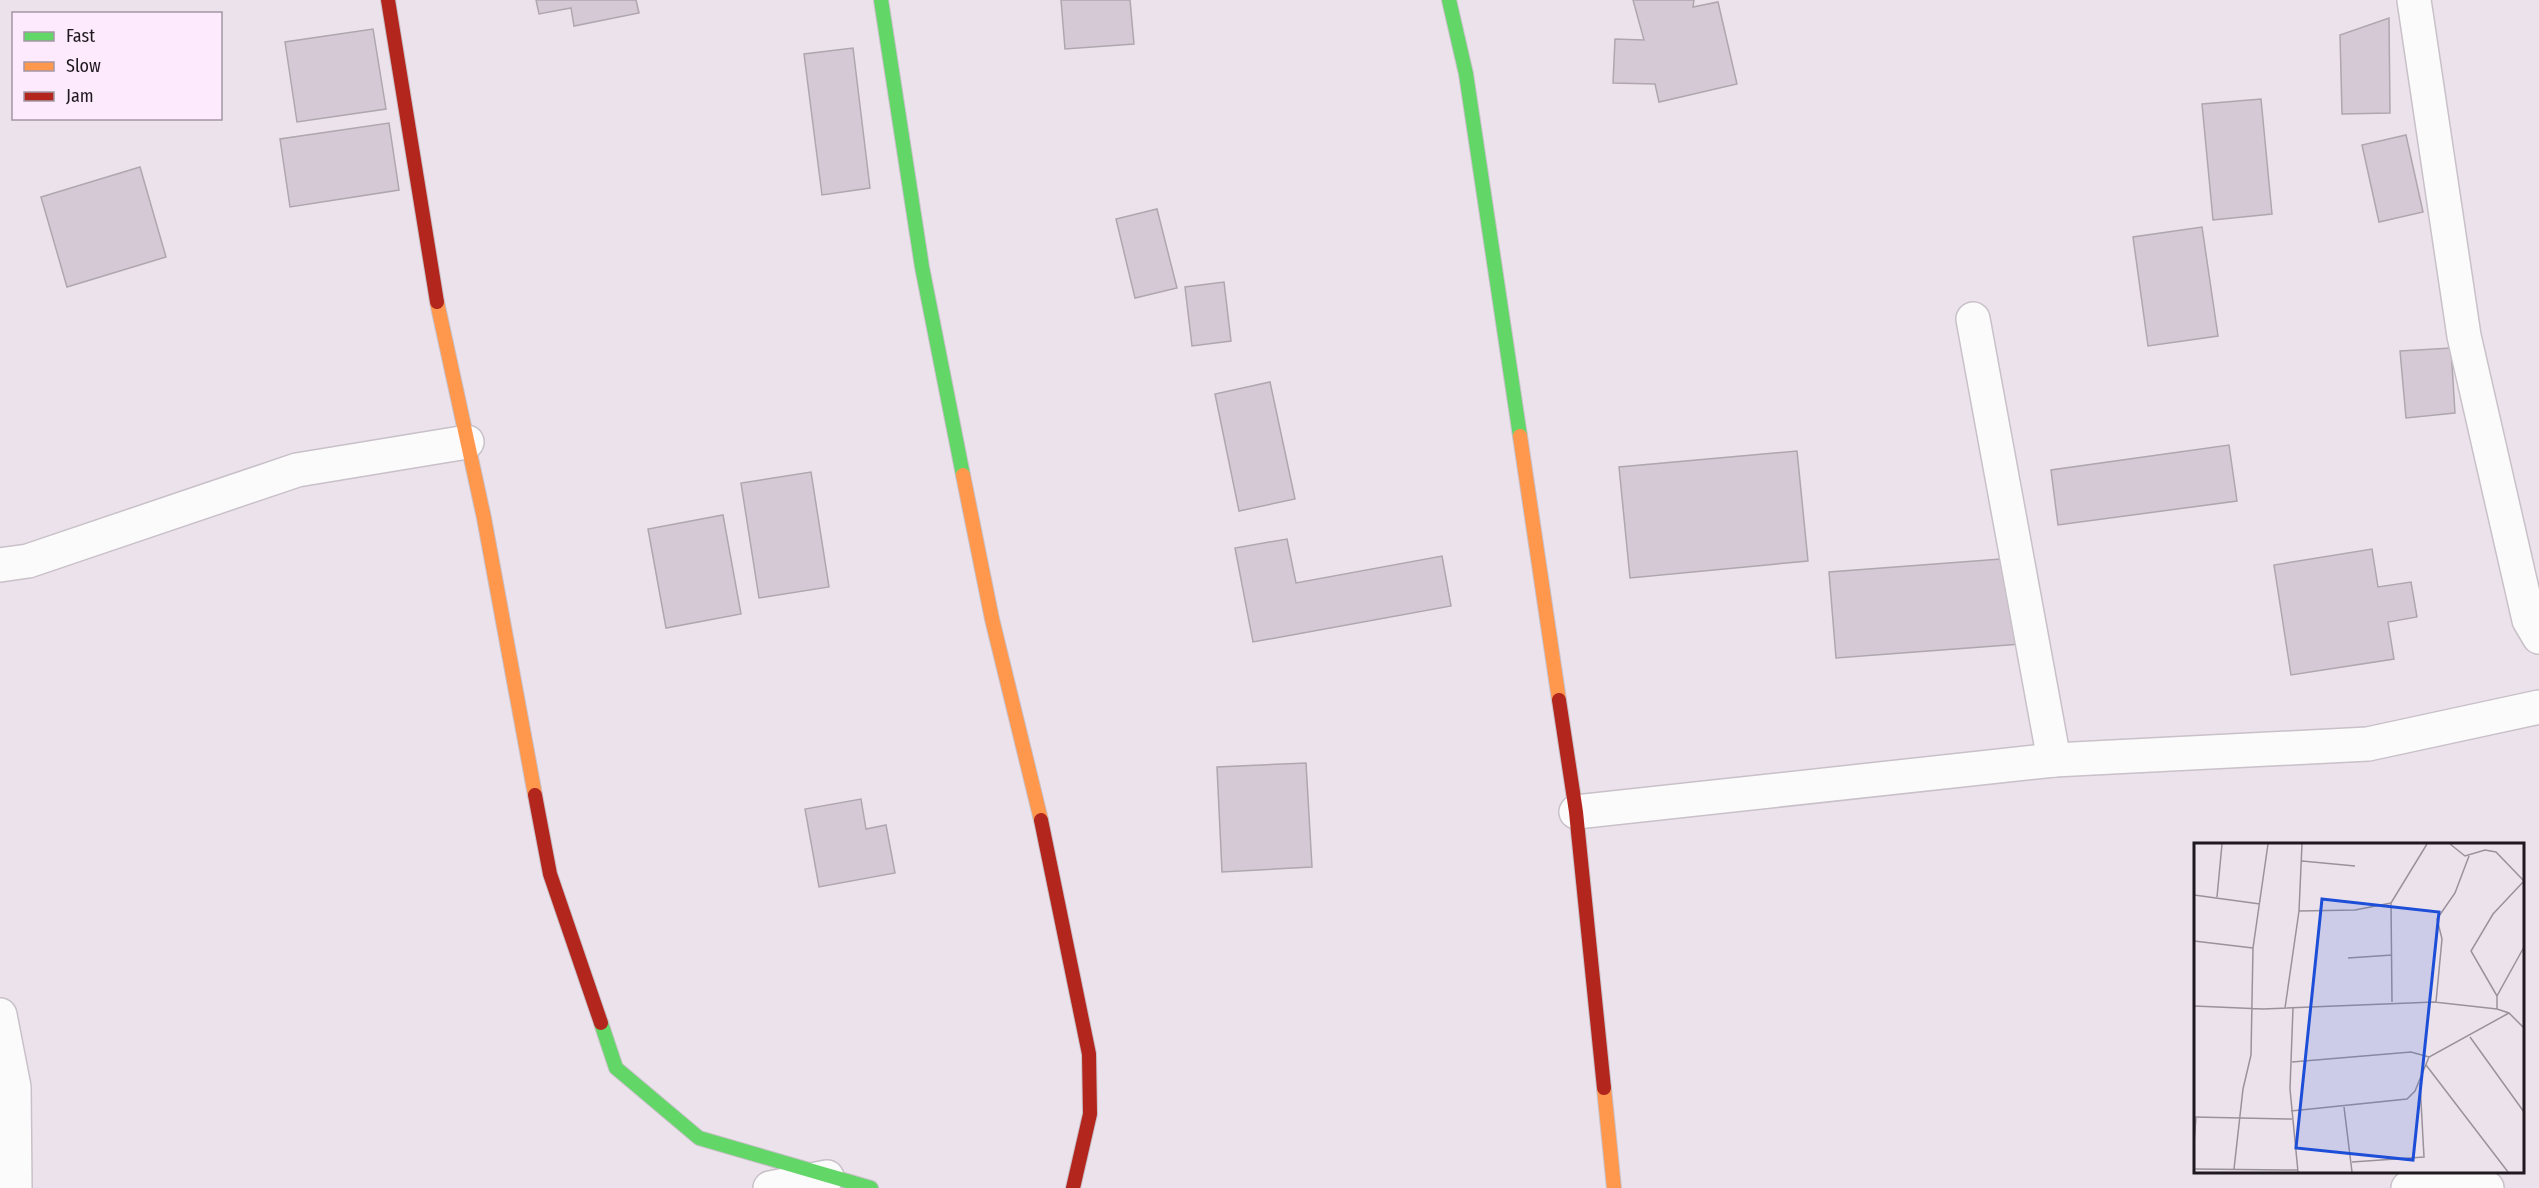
<svg xmlns="http://www.w3.org/2000/svg" width="2539" height="1188" font-family="'Fira Sans Condensed',sans-serif">
<rect width="100%" height="100%" fill="#ece2ec"/>
<!-- building -->
<g fill="#d5c9d6" stroke="#aea7ae" stroke-width="1.5">
<polygon points="536,0 636,0 639,13 574,26 571,8 539,14"/>
<polygon points="1061,0 1130,0 1134,44 1065,49"/>
<polygon points="1633,0 1694,0 1693,7 1718,2 1737,84 1659,102 1655,84 1613,83 1615,39 1644,40"/>
<polygon points="2389,18 2390,113 2342,114 2340,35"/>
<polygon points="373,29 386,109 297,122 285,42"/>
<polygon points="853,48 870,188 822,195 804,54"/>
<polygon points="2261,99 2272,214 2213,220 2202,104"/>
<polygon points="389,123 399,190 290,207 280,139"/>
<polygon points="2406,135 2423,212 2379,222 2362,145"/>
<polygon points="140,167 166,257 67,287 41,197"/>
<polygon points="1157,209 1177,288 1135,298 1116,219"/>
<polygon points="2202,227 2218,336 2148,346 2133,237"/>
<polygon points="1224,282 1231,341 1192,346 1185,287"/>
<polygon points="2451,348 2455,413 2406,418 2400,351"/>
<polygon points="1270,382 1295,499 1239,511 1215,394"/>
<polygon points="2229,445 2237,501 2058,525 2051,470"/>
<polygon points="1797,451 1808,561 1630,578 1619,467"/>
<polygon points="811,472 829,587 759,598 741,483"/>
<polygon points="723,515 741,614 666,628 648,529"/>
<polygon points="1287,539 1296,583 1442,556 1451,606 1253,642 1235,548"/>
<polygon points="2372,549 2378,587 2411,582 2417,617 2388,622 2394,659 2291,675 2274,565"/>
<polygon points="2014,558 2021,644 1836,658 1829,572"/>
<polygon points="1306,763 1312,867 1222,872 1217,767"/>
<polygon points="861,799 866,829 886,825 895,873 819,887 805,809"/>
</g>
<g fill="none" stroke-linecap="round" stroke-linejoin="round">
<defs>
<g id="street">
<polyline points="2414,0 2464,336 2529,620 2539,637"/>
<polyline points="1973,319 2054,760"/>
<polyline points="0,565 28,561 297,470 467,442"/>
<polyline points="1576,812 2054,760 2368,744 2539,707"/>
<polyline points="0,1015 14,1087 15,1188"/>
<polyline points="770,1188 827,1177"/>
<polyline points="2408,1188 2414,1184 2462,1179 2487,1188"/>
</g>
<g id="fast">
<polyline points="881,0 922,267 963,475"/>
<polyline points="1449,0 1466,74 1520,436"/>
<polyline points="601,1023 616,1068 699,1138 871,1188"/>
</g>
<g id="slow">
<polyline points="437,302 484,518 535,795"/>
<polyline points="1520,436 1559,700"/>
<polyline points="963,475 992,619 1041,820"/>
<polyline points="1604,1088 1614,1188"/>
</g>
<g id="jam">
<polyline points="388,0 437,302"/>
<polyline points="1559,700 1576,812 1604,1088"/>
<polyline points="535,795 550,874 601,1023"/>
<polyline points="1041,820 1089,1054 1090,1114 1073,1188"/>
</g>
</defs>
<!-- street casing -->
<use href="#street" stroke="#c8c1c8" stroke-width="36"/>
<!-- fast casing -->
<use href="#fast" stroke="#c8c1c8" stroke-width="16"/>
<!-- slow casing -->
<use href="#slow" stroke="#c8c1c8" stroke-width="16"/>
<!-- jam casing -->
<use href="#jam" stroke="#c8c1c8" stroke-width="16"/>
<!-- street -->
<use href="#street" stroke="#fcfbfc" stroke-width="33"/>
<!-- fast -->
<use href="#fast" stroke="#63d668" stroke-width="14"/>
<!-- slow -->
<use href="#slow" stroke="#ff974d" stroke-width="14"/>
<!-- jam -->
<use href="#jam" stroke="#b3261e" stroke-width="14"/>
</g>
<!-- overview -->
<g transform="translate(2194 843)">
<rect width="330" height="330" fill="#ece2ec"/>
<path fill="none" stroke="#9a929a" stroke-width="1.5" d="M 256,1 L 271,13 L 291,7 L 302,9 L 330,38M 108,18 L 161,23M 0,52 L 66,61M 23,54 L 28,1M 197,60 L 198,159M 105,68 L 161,67 L 197,60 L 233,1M 0,98 L 59,105M 154,115 L 198,112M 303,153 L 277,108 L 299,71 L 330,38M 242,159 L 248,96 L 243,76 L 261,50 L 275,13M 0,163 L 69,166 L 240,159 L 303,166 L 315,170 L 330,185M 91,165 L 105,68 L 108,1M 99,165 L 96,246 L 104,329M 303,166 L 303,153 L 330,104M 276,194 L 330,269M 98,219 L 217,209 L 235,214M 232,222 L 314,329M 150,264 L 158,329M 97,268 L 213,256 L 221,248 L 235,214 L 315,170M 0,274 L 98,276M 0,300 L 2,274M 158,319 L 230,314 L 226,240M 0,326 L 104,327M 40,326 L 49,246 L 57,212 L 59,105 L 74,1"/>
<path fill="#1d4ed8" fill-opacity="0.15" stroke="#1d4ed8" stroke-width="3" d="M 128,56 L 245,69 L 219,317 L 102,305 Z"/>
<rect width="330" height="330" fill="none" stroke="#1f191f" stroke-width="3"/>
</g>
<!-- legend -->
<rect x="12" y="12" width="210" height="108" fill="#fdebfd" stroke="#a497a4" stroke-width="1.5"/>
<rect x="24" y="32" width="30" height="9" fill="#63d668" stroke="#a497a4" stroke-width="1.5"/>
<text x="66" y="42" font-size="18" fill="#1f191f">Fast</text>
<rect x="24" y="62" width="30" height="9" fill="#ff974d" stroke="#a497a4" stroke-width="1.5"/>
<text x="66" y="72" font-size="18" fill="#1f191f">Slow</text>
<rect x="24" y="92" width="30" height="9" fill="#b3261e" stroke="#a497a4" stroke-width="1.5"/>
<text x="66" y="102" font-size="18" fill="#1f191f">Jam</text>
</svg>
